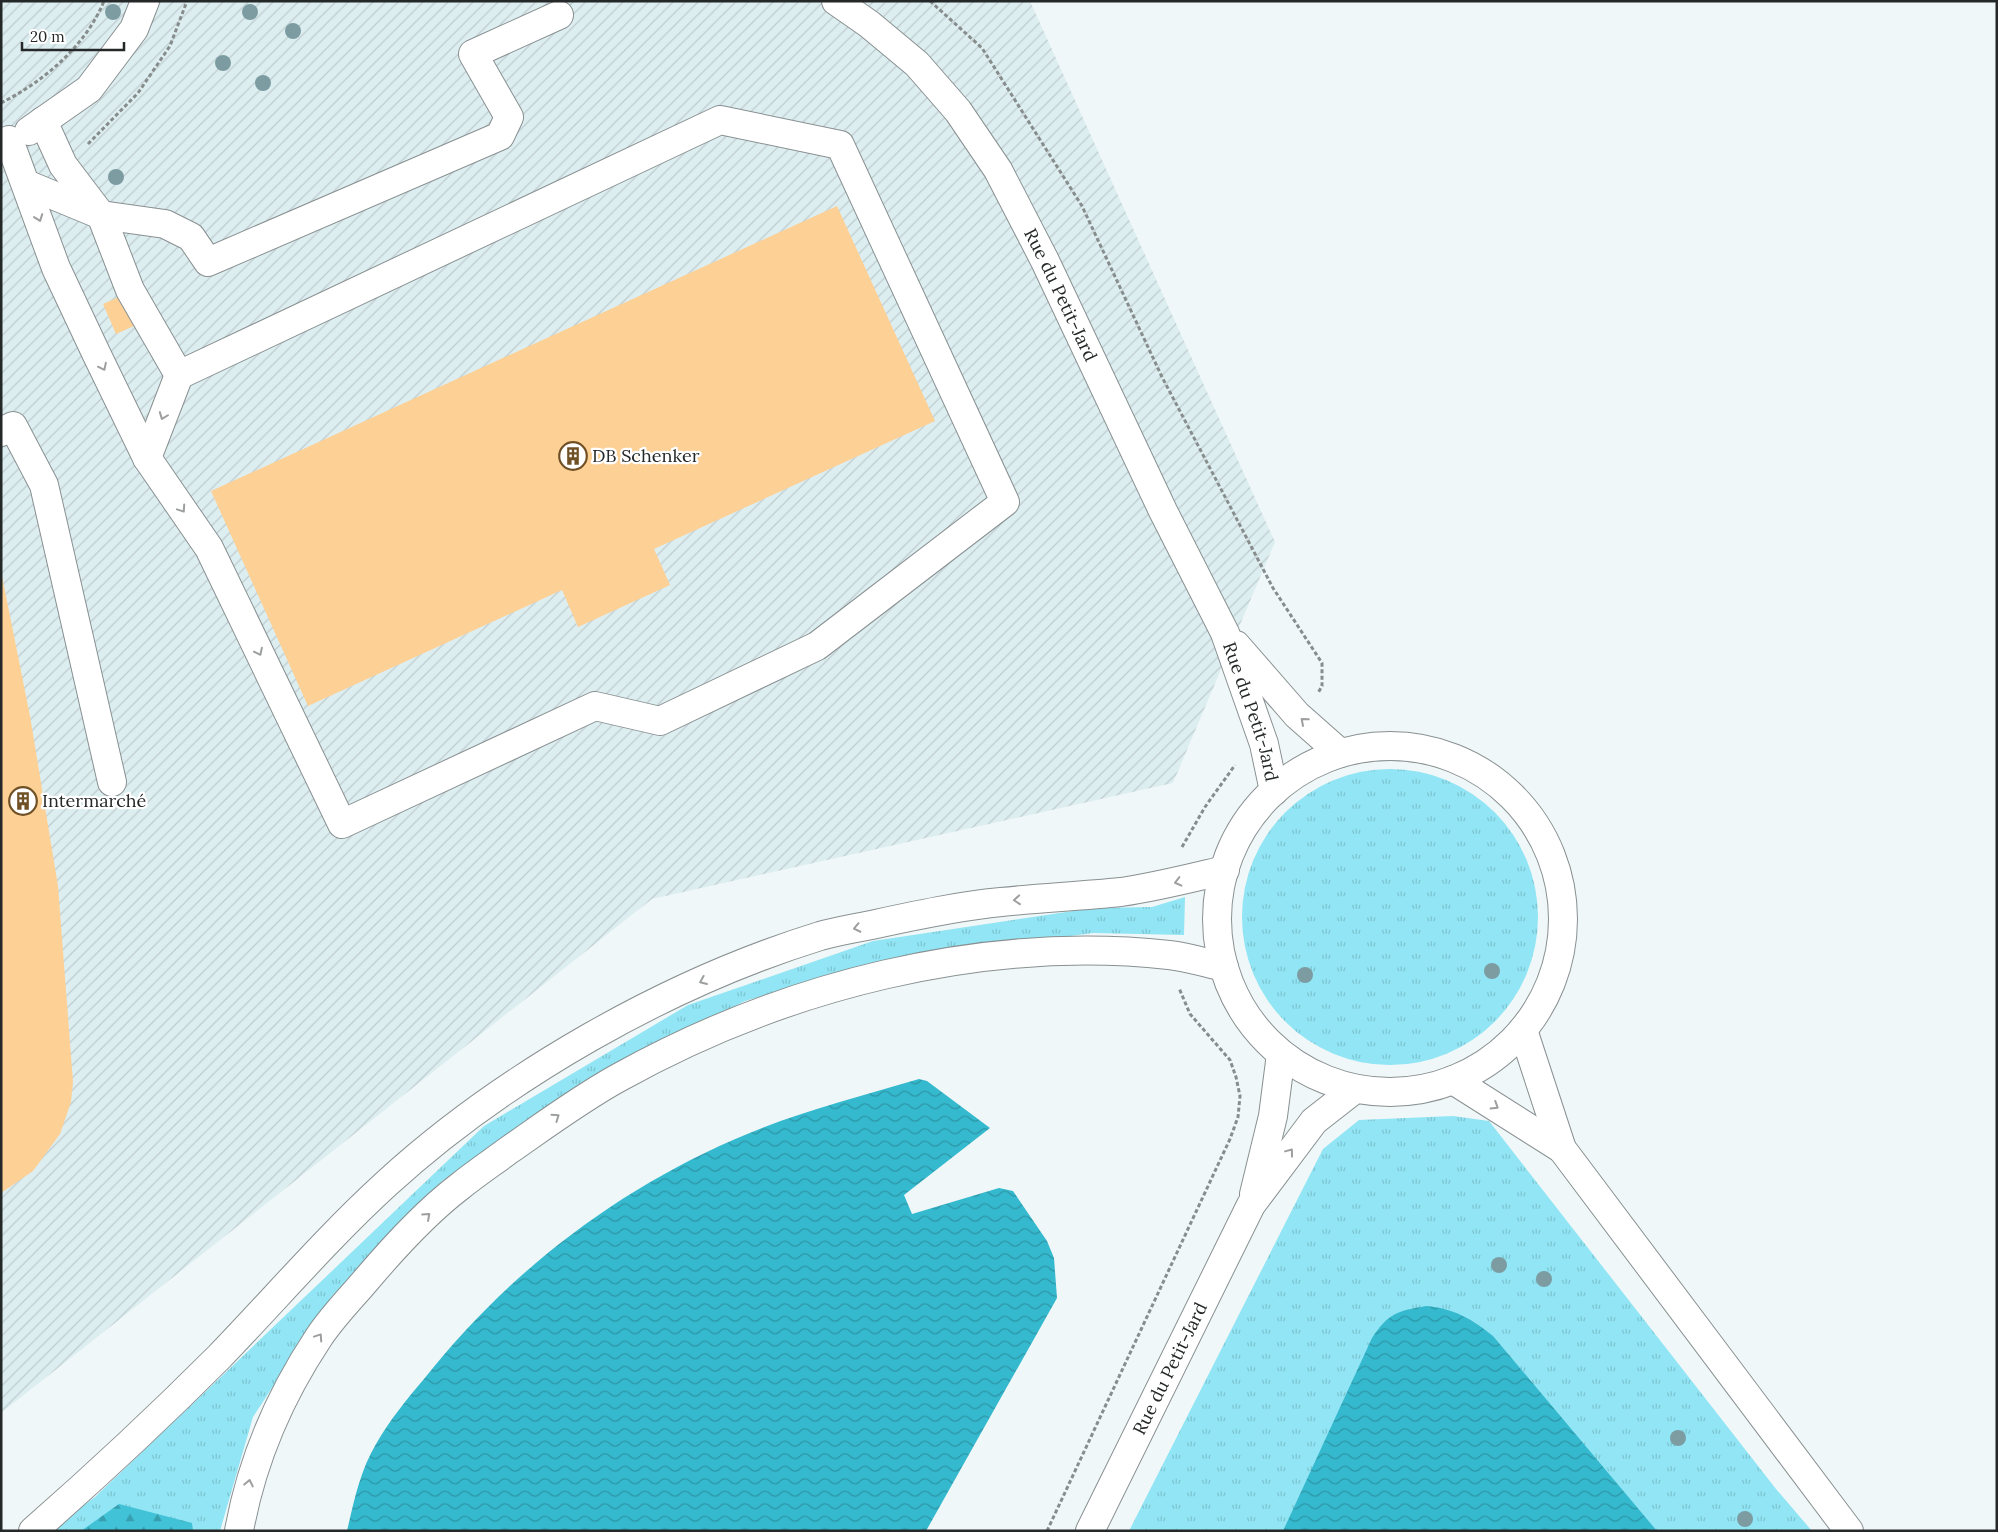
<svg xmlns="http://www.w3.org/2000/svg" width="1998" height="1532" font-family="Lora,serif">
<defs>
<pattern id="industrial-furrows" width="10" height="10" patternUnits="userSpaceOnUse" patternTransform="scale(1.25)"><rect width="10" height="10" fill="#ddeef1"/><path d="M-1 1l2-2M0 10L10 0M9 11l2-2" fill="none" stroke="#becccf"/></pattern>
<pattern id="grass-tufts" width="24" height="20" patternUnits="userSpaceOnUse" patternTransform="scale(1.25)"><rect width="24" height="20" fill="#91e5f4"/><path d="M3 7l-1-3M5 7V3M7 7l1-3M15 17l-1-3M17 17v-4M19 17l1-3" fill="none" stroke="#7dc4d1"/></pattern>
<pattern id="forest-firs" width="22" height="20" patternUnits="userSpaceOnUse" patternTransform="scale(1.25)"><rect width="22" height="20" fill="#41c2d6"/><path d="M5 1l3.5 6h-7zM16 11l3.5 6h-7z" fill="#369eae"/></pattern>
<pattern id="water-waves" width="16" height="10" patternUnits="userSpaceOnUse" patternTransform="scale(1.25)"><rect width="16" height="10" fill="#35b9ce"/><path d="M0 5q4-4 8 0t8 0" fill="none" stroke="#2d96a7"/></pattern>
</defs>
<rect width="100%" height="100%" fill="#f0f7f8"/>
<!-- industrial -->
<polygon fill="url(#industrial-furrows)" points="1,1 1030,1 1275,542 1173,783 652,899 1,1413"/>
<!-- grass -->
<g fill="url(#grass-tufts)">
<circle cx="1390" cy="917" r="148"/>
<polygon points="1185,897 1184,935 1093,933 881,962 745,1001 577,1086 442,1181 332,1296 253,1417 220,1531 49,1531 95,1497 484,1126 688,1005 873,941 1093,908 1152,907"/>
<polygon points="1453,1116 1489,1121 1776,1489 1812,1531 1129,1531 1323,1149 1359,1120"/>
</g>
<!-- forest -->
<polygon fill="url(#forest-firs)" points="119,1504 192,1523 193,1531 81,1531"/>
<!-- water -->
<g fill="url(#water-waves)">
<path d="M 919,1079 L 927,1081 L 990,1128 L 904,1195 L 912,1214 L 999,1188 L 1013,1191 L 1047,1241 L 1054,1258 L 1057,1298 L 926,1531 L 347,1531 C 354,1501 360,1471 376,1444 C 389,1421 407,1399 424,1379 C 506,1275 612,1193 733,1140 C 793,1113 856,1098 919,1079 Z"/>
<path d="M 1426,1306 C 1453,1308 1472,1319 1493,1336 L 1657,1531 L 1283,1531 L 1372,1338 C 1388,1313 1398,1311 1426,1306 Z"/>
</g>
<!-- building -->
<g fill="#fdd096">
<polygon points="837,206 935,421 654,549 670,585 578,627 562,590 308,706 211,491"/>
<polygon points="121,296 134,326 116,334 103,304"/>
<polygon points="2,576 30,716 58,886 73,1082 71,1102 60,1134 33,1171 1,1193"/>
</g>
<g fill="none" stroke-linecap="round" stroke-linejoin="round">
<defs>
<g id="minor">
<polyline points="29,131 89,89 134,29 145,1"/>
<polyline points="9,140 56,268 96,353 147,458 209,548 342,824 595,706 660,721 817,646 1005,502 840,145 720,120 179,375 130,290 101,215 63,165 43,121"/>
<polyline points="26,184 101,215 165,224 191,237 208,262 500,136 509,117 473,54 559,15"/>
<polyline points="1,432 13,426 44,485 112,782"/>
<polyline points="147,458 179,375"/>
<polyline points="1523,1030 1562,1149 1849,1531"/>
<polyline points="1453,1080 1562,1149"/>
</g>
<g id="major">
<path id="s1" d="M 836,1 L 869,24 L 917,64 L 958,111 L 998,170 L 1045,261 L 1163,511 L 1225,633 L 1264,744 L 1274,791"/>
<polyline points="1236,645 1297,715 1340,753"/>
<circle cx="1390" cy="919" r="173"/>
<polyline points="1254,1194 1273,1116 1281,1054"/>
<path id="s2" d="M 1090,1531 L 1251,1205 L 1314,1121 L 1355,1089"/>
</g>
<g id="highway">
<path d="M 33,1531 C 97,1475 159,1417 219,1357 C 275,1299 327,1238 386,1184 C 504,1076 668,983 820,936 C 838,931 857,928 876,924 C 917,915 959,906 1001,902 C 1041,898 1081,896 1121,892 C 1156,887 1191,878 1225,870"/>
<path d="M 239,1531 C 252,1459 279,1397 319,1337 C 333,1316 351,1298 367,1279 C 395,1246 425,1213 459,1187 C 475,1174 493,1162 509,1150 C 545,1125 580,1099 618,1078 C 783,986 981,935 1169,955 C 1188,957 1206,963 1224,967"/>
</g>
</defs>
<!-- minor casing -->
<use href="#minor" stroke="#899091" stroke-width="30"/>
<!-- major casing -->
<use href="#major" stroke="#899091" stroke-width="30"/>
<!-- highway casing -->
<use href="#highway" stroke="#899091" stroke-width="30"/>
<!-- path -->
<g stroke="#878c8c" stroke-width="3" stroke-dasharray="4 2.5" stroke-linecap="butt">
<polyline points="930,1 982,48 1082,206 1162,377 1273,588 1322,663 1322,686 1318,693"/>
<path d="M 1,103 C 43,82 86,46 104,1"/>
<polyline points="88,144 138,93 170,46 187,1"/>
<polyline points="1182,847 1205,807 1235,765"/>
<polyline points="1047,1531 1230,1139 1238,1117 1240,1096 1236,1077 1230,1060 1190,1014 1179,988"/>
</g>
<!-- minor -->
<use href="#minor" stroke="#fff" stroke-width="28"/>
<!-- major -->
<use href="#major" stroke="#fff" stroke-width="28"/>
<!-- highway -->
<use href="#highway" stroke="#fff" stroke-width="28"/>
</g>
<!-- trees -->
<g fill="#7c9ca2">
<circle cx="113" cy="12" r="8"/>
<circle cx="250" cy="12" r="8"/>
<circle cx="293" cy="31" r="8"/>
<circle cx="223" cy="63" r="8"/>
<circle cx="263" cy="83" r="8"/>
<circle cx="116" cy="177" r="8"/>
<circle cx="1492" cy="971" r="8"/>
<circle cx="1305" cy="975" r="8"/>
<circle cx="1499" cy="1265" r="8"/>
<circle cx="1544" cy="1279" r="8"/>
<circle cx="1678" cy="1438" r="8"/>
<circle cx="1745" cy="1519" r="8"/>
</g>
<!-- one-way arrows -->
<defs><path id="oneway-chevron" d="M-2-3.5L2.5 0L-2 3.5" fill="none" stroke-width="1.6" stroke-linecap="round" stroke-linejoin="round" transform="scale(1.25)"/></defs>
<g stroke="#9d9e9e">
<use href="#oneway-chevron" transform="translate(39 218) rotate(70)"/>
<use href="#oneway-chevron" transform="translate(103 367) rotate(64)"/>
<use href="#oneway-chevron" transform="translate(163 416) rotate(111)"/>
<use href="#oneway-chevron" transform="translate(182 509) rotate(56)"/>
<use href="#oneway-chevron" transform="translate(259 652) rotate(64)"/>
<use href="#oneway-chevron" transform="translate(1304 721) rotate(-139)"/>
<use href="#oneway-chevron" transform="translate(1178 882) rotate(166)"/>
<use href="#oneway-chevron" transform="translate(1017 900) rotate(175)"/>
<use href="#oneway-chevron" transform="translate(857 928) rotate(168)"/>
<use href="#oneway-chevron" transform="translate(703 981) rotate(157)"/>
<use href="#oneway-chevron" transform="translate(1495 1106) rotate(32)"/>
<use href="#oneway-chevron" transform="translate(556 1117) rotate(-35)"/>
<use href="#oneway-chevron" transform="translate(1290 1152) rotate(-53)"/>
<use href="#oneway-chevron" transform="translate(427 1216) rotate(-42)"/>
<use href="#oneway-chevron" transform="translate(319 1337) rotate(-56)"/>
<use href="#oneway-chevron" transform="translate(249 1483) rotate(-78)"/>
</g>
<!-- icons -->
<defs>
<symbol id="building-ring" viewBox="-11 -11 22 22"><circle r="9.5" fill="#fff" stroke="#705126" stroke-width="1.5"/><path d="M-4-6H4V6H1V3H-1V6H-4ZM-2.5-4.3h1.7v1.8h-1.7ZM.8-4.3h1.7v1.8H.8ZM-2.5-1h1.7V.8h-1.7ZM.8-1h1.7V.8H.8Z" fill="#705126"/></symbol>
</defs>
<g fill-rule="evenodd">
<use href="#building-ring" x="557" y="440" width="32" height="32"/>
<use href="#building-ring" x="7" y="785" width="32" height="32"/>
</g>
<g text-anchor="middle" stroke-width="4.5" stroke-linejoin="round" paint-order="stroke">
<!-- street labels -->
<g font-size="18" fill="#252828" stroke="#fff">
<text dy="6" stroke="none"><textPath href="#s1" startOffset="376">Rue du Petit-Jard</textPath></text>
<text dy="6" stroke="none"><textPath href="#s1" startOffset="835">Rue du Petit-Jard</textPath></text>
<text dy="6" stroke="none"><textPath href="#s2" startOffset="181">Rue du Petit-Jard</textPath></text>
</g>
<!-- poi labels -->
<g font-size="18" fill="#252828" stroke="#fff" text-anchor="start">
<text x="592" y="462">DB Schenker</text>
<text x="42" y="807">Intermarché</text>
</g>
</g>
<!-- border -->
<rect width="1998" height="1532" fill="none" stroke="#252828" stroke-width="5"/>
<!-- scale -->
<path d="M22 42v8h102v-8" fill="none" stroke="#252828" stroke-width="2.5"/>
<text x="30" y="42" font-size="15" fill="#252828" stroke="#ffffff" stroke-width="4" paint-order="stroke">20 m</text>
</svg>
